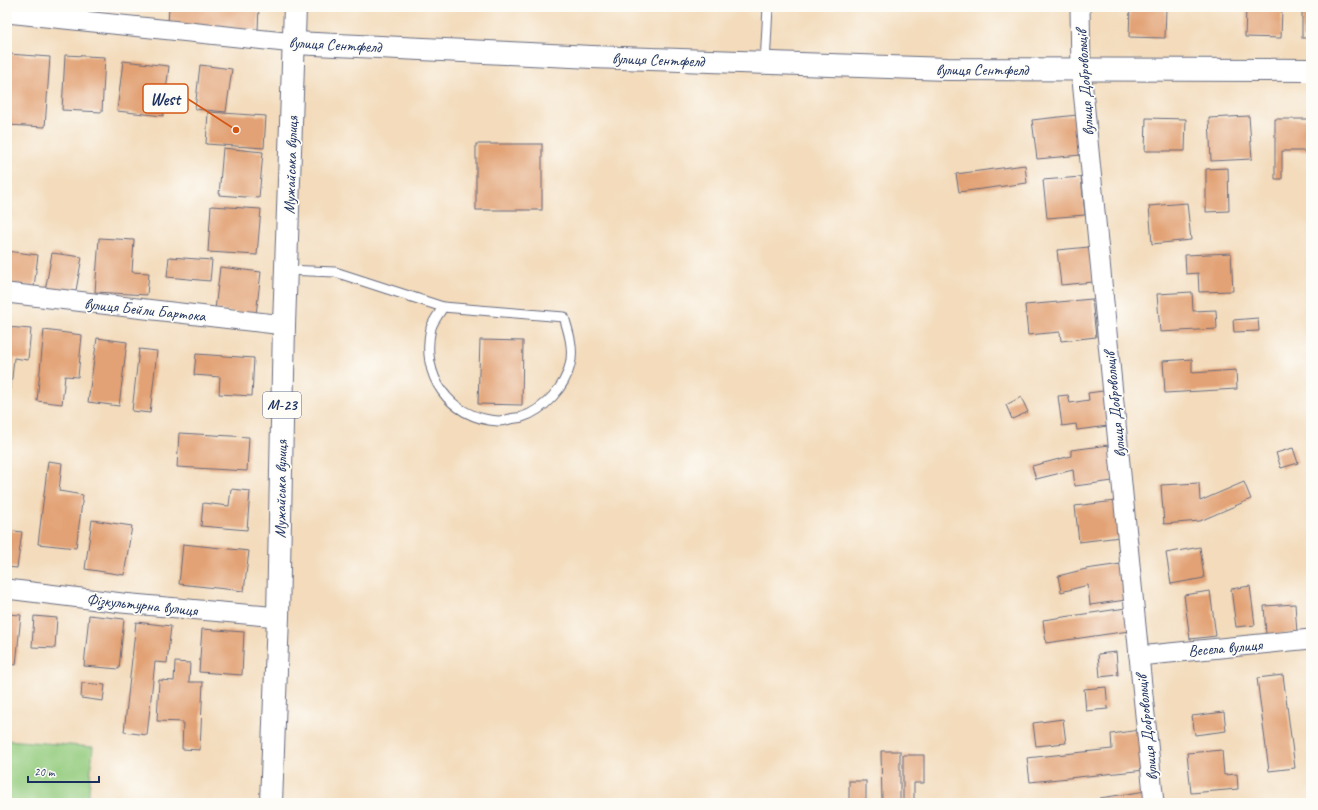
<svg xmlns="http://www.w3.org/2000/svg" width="1318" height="810" font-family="Caveat,sans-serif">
<rect width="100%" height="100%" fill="#fdfcf7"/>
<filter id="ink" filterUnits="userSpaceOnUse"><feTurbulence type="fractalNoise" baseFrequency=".025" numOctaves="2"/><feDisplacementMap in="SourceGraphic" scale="8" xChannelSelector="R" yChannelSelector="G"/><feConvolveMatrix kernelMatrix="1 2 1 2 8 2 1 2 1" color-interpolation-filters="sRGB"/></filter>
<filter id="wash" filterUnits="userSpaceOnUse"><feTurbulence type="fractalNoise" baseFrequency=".012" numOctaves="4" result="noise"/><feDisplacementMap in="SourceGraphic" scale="16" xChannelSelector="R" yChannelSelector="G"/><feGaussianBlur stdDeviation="0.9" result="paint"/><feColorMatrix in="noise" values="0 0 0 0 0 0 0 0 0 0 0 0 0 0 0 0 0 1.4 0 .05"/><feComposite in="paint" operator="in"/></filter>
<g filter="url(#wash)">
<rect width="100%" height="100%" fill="#f3dbbb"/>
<!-- green -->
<polygon fill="#94cc7f" stroke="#587e6e" points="7,740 93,747 88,803 7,803"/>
<g id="blocks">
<!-- building -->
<g fill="#e2a275">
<polygon points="169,7 259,7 258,30 168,25"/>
<polygon points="1130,7 1166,7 1165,38 1129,37"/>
<polygon points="1267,7 1282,7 1281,38 1245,37 1246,8 1267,9"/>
<rect x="1302" y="7" width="9" height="31"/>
<polygon points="8,54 50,57 45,127 7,125"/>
<polygon points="65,55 105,57 102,112 62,110"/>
<polygon points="123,61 169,66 163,116 117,111"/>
<polygon points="200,65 232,69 226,112 195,109"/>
<polygon points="208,112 266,116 264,148 206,144"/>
<polygon points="1077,115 1081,155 1037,159 1032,120"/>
<polygon points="1249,116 1252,159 1211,161 1209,118"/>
<polygon points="1146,118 1186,119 1185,151 1145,151"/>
<polygon points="1275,119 1309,119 1309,151 1282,151 1282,179 1275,179"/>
<rect x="476" y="144" width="66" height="66"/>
<polygon points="223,148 263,152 259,198 219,195"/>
<polygon points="1025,165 1027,183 959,192 956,174"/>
<polygon points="1228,168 1229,211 1206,212 1206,169"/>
<polygon points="1081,177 1085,215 1047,218 1043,180"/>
<polygon points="1187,203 1191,240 1152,244 1149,206"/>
<polygon points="211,206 261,209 257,255 208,252"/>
<polygon points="99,238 134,240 132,272 149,273 147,295 95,292"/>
<polygon points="1089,247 1093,282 1061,285 1057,250"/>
<polygon points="7,251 38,255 34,287 7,283"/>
<polygon points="52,253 82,257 75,296 45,291"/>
<polygon points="1231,253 1233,291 1199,292 1198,273 1186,274 1185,255"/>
<polygon points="169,257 212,260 210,281 167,277"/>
<polygon points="220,267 261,272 256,315 215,310"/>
<polygon points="1192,292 1193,311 1216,310 1217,329 1160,332 1157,294"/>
<polygon points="1092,299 1096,337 1061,341 1060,332 1028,335 1025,305"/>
<polygon points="1258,318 1259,331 1234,332 1233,320"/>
<polygon points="7,327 31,329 28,360 14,358 11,388 7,388"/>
<polygon points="44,330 82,335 78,377 65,376 62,404 37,401"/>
<polygon points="97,338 127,342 119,406 88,402"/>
<polygon points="480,340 523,341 522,405 478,404"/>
<polygon points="139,349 157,351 150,413 132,411"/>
<polygon points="196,354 254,358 252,396 219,394 220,377 194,375"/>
<polygon points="1192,359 1192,373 1236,370 1237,389 1165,393 1163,361"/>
<polygon points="1103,391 1108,426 1077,430 1076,424 1062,426 1058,396 1068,395 1070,403 1089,400 1088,393"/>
<polygon points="1021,397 1028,412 1012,419 1006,405"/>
<polygon points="179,433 249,437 247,471 177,467"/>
<polygon points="1109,445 1113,481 1075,486 1073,470 1036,479 1032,466 1071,456 1071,450"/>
<polygon points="1293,448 1298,463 1281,468 1276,453"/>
<polygon points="48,461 62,463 59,491 83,495 76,548 38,544"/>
<polygon points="1244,482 1251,499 1200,521 1164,524 1161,485 1199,483 1200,501"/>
<polygon points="231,489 250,491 247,530 201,526 203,503 229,506"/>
<polygon points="1115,501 1120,537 1079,542 1075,506"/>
<polygon points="92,520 132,526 124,575 85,569"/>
<polygon points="7,530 22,532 17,568 7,567"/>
<polygon points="183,544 249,551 244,591 179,584"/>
<polygon points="1200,547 1204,578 1171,584 1166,553"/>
<polygon points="1121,564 1126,600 1090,605 1088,585 1061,592 1058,576 1086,569"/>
<polygon points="1250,586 1255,625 1236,627 1231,589"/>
<polygon points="1210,591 1216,636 1190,639 1184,595"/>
<polygon points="1295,604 1297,633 1266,635 1264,606"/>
<polygon points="1126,608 1129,631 1046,643 1043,620"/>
<polygon points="7,614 21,615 16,665 7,664"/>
<polygon points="89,615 124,619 119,669 84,666"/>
<polygon points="34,616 57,618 55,648 32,647"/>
<polygon points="136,622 171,626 167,663 155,662 147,735 124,732"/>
<polygon points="202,629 244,632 242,675 199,672"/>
<polygon points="1116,652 1118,675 1100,677 1098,654"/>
<polygon points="175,662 190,663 189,682 203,682 200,750 182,749 183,722 157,721 159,680 174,681"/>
<polygon points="1283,675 1295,768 1269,771 1257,678"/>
<polygon points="82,683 105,685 103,701 81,698"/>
<polygon points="1106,687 1108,709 1086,711 1084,689"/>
<polygon points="1224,712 1226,731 1195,735 1192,716"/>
<polygon points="1063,719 1066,743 1036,746 1033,723"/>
<polygon points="1140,730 1145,770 1030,782 1027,758 1112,749 1111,734"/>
<polygon points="1222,750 1224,775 1237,774 1238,789 1191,793 1187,753"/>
<polygon points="881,751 900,751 900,803 882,803"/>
<polygon points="903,755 924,755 924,783 914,783 914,803 903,803"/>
<rect x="849" y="781" width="17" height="22"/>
<polygon points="1146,791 1147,803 1100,803 1100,798"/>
</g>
</g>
</g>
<g filter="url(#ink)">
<use href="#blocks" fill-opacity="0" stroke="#676b7f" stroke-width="1"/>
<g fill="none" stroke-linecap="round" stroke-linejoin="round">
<defs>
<g id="lane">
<polyline points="765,64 768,7"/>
<polyline points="285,270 335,272 443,307"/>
<path d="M 443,307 L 564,317 C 569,333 574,349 570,365 C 565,387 544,410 522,417 C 519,418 514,418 510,419 C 507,420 502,421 498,421 C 449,418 420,375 431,328 C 433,321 439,314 443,307 Z"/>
</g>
<g id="street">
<polyline points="1080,7 1081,70 1139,656 1154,803"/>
<polyline points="7,13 294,43"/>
<polyline points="7,293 284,325"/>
<polyline points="7,589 122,603 278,617"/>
<polyline points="1139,656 1311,639"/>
</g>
<polyline id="secondary" points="294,43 592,57 947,69 1311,70"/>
<polyline id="highway" points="271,803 278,617 284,325 295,7"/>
</defs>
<!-- lane casing -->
<use href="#lane" stroke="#676b7f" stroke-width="11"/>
<!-- street casing -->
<use href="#street" stroke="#676b7f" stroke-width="21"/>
<!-- secondary casing -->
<use href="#secondary" stroke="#676b7f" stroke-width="24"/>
<!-- highway casing -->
<use href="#highway" stroke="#676b7f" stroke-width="24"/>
<!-- lane -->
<use href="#lane" stroke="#fff" stroke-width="9"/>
<!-- street -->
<use href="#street" stroke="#fff" stroke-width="19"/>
<!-- secondary -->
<use href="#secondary" stroke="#fff" stroke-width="22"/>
<!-- highway -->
<use href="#highway" stroke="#fff" stroke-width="22"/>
</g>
</g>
<g text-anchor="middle" stroke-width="3.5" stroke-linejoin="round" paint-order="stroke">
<!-- shield labels -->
<rect fill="#fdfcf7" stroke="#5f6c8c" stroke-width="1" x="263" y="392" width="38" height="26" rx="3"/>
<g font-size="15" font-weight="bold" fill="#1b2f5e">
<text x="282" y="410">М-23</text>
</g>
<!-- street labels -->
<g font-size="16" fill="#1b2f5e" stroke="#fdfcf7">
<text transform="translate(335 44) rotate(3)" y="6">вулиця Сентфелд</text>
<text transform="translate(658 59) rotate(2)" y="6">вулиця Сентфелд</text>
<text x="982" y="75">вулиця Сентфелд</text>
<text transform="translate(1084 83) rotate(-94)" y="6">вулиця Добровольців</text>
<text transform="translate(290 165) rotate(-88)" y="6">Мужайська вулиця</text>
<text transform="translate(145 309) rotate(6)" y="6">вулиця Бейли Бартока</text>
<text transform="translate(1114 405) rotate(-96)" y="6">вулиця Добровольців</text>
<text transform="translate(280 489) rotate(-89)" y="6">Мужайська вулиця</text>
<text transform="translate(142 604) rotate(6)" y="6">Фізкультурна вулиця</text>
<text transform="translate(1225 647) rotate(-5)" y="6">Весела вулиця</text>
<text transform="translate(1146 728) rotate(-96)" y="6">вулиця Добровольців</text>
</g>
</g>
<!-- callouts -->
<path fill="none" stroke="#d45514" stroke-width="1.5" d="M236 130L188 99"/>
<circle fill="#d45514" stroke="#fdfcf7" stroke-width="1.5" cx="236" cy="130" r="4"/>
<rect fill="#fdfcf7" stroke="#d45514" stroke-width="1.5" x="143" y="84" width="45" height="29" rx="4"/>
<g font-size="17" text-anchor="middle" font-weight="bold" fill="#1b2f5e">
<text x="165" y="105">West</text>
</g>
<!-- margin -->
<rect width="1318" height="810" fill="none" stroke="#fdfcf7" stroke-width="24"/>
<!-- scale -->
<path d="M28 776v6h71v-6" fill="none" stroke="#1b2f5e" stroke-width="2"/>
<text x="34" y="776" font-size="12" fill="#1b2f5e" stroke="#fdfcf7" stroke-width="3" paint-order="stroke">20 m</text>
</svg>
